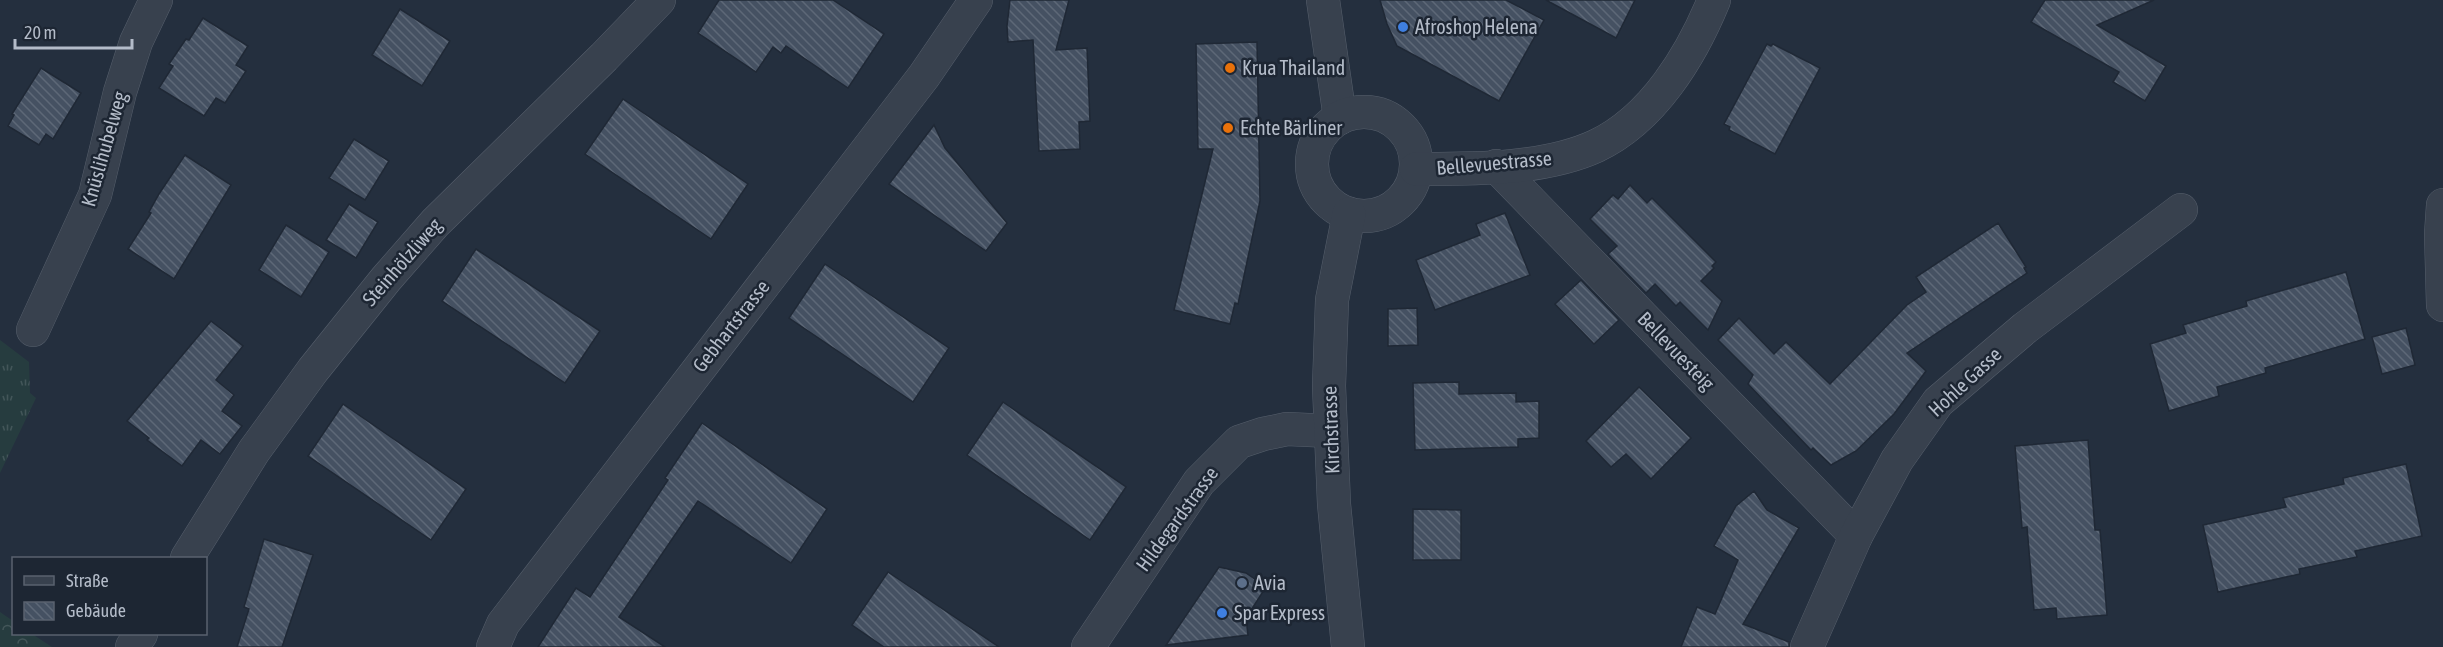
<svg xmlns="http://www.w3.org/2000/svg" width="2443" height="647" font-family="'Asap Condensed',sans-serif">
<defs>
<pattern id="forest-crowns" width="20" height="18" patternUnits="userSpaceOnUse" patternTransform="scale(1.5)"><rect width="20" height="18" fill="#263c3f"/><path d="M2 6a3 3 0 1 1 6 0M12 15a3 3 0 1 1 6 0" fill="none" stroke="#435659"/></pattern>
<pattern id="park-tufts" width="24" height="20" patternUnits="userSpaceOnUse" patternTransform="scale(1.5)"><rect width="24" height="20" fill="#263c3f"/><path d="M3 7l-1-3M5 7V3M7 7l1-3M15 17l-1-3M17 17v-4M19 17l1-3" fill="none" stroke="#435659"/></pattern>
<pattern id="building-back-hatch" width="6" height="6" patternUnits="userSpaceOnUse" patternTransform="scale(1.5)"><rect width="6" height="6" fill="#455162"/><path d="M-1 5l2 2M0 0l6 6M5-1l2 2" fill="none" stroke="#5d6877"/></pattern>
</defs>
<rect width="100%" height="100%" fill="#242f3e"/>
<!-- forest -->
<polygon fill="url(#forest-crowns)" points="0,612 13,621 14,634 32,634 52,647 0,647"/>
<!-- park -->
<polygon fill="url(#park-tufts)" points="0,340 29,362 30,393 36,398 0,473"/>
<!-- building -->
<g fill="url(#building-back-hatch)" stroke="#1f2835" stroke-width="1.5">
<polygon points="719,0 833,0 884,34 848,88 786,46 781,53 773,47 756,72 698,33"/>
<polygon points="1010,0 1069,0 1056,50 1087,48 1090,121 1079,122 1080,149 1039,151 1033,40 1008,42 1007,26"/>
<polygon points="1380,0 1506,0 1544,20 1499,101 1397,46 1387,24"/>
<polygon points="1546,0 1635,0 1616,38"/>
<polygon points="2045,0 2154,0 2097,25 2166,66 2145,101 2113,82 2119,72 2031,22"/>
<polygon points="400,9 450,41 422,86 372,55"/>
<polygon points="203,18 248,46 236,65 246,71 225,103 216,98 204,116 159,88 173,66 169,64 186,39 189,40"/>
<polygon points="1257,42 1260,201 1238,304 1235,303 1230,324 1174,310 1213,149 1198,149 1196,44"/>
<polygon points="1767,44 1771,46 1773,44 1820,68 1775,154 1729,130 1730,127 1724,124"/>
<polygon points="41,68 81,93 53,139 46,134 39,145 8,126 14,115 12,114"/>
<polygon points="623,99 748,184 711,239 585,154"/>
<polygon points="934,125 945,148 1007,223 986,251 889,184"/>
<polygon points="354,139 389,161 365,200 329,178"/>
<polygon points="185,155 231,185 174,279 128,249 151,213 149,212 159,194"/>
<polygon points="1630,185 1647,203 1652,198 1716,262 1712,266 1714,268 1701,281 1722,301 1708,330 1680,302 1676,306 1655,284 1646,293 1608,254 1617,246 1590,219 1613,195 1618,199"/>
<polygon points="349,204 378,222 356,258 326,240"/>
<polygon points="1505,213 1530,275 1435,310 1416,260 1480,235 1476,224"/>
<polygon points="1998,223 2026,267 2024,268 2027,273 1907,353 1926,371 1894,414 1856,451 1831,465 1813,448 1811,450 1748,384 1753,375 1718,340 1739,318 1774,354 1786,342 1830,384 1907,305 1926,292 1916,277"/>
<polygon points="286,225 329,252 301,297 259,270"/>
<polygon points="476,249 600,331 565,383 442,301"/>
<polygon points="825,264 949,348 913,402 789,318"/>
<polygon points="2346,272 2365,339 2265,368 2266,373 2217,387 2219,396 2169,411 2150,344 2186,333 2183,325 2247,306 2246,301"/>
<polygon points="1581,280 1619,320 1594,344 1555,304"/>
<polygon points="1417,308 1418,345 1388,346 1388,309"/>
<polygon points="211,321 243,346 216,380 234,395 222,411 242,426 220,454 201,440 182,466 147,440 149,438 127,421"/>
<polygon points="2406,328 2415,365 2382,374 2372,337"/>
<polygon points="1459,382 1459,394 1516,393 1516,402 1539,401 1539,438 1518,439 1518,447 1415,450 1413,383"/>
<polygon points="1639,387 1691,438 1651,479 1626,454 1611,467 1586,441"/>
<polygon points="1003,402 1126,487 1090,540 967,455"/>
<polygon points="343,404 466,489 431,540 308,456"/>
<polygon points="702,423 827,509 791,563 698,501 619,617 665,647 538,647 576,588 590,597 668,480 665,478"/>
<polygon points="2088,440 2095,530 2100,530 2107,615 2057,619 2056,608 2034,610 2027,527 2022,528 2015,446"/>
<polygon points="2406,464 2422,536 2355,551 2357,557 2299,569 2300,574 2218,592 2203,525 2286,507 2283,498 2344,484 2343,478"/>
<polygon points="1754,491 1767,510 1799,528 1743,624 1789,642 1789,647 1681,647 1697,607 1715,614 1738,560 1714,546 1736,506"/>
<polygon points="1413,509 1461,510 1461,560 1413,560"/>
<polygon points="264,539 313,555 282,647 237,647 249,609 244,607"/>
<polygon points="1219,567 1246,573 1266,587 1246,618 1248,635 1166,645"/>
<polygon points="888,572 999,647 884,647 852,625"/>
</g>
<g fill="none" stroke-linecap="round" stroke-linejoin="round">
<defs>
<g id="minor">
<polyline points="1323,0 1340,118"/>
<circle cx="1364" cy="164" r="52"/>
<polyline points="1496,166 1856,536"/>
<path d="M 1416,169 C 1472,169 1544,170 1596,146 C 1653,119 1691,56 1714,0"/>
<polyline points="2443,205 2441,234 2443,305"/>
<polyline points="33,330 95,195 120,92 136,42 156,0"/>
<polyline points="187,558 254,451 313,370 386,279 435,223 604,57 659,0"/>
<polyline points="132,647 141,634"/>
<polyline points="493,647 503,624 924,76 976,0"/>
<polyline points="1088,647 1199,482 1239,442 1263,434 1287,429 1330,431"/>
<polyline points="1348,647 1334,504 1329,386 1332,300 1349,214"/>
<polyline points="1807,647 1856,536 1897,460 1938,402 2025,328 2181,210"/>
</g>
</defs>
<!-- minor casing -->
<use href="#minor" stroke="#565f6c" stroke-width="34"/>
<!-- minor -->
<use href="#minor" stroke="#38414e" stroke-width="33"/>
</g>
<!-- markers -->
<g fill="#3f7fe0" stroke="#1d2633" stroke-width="2">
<circle cx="1403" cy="27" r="6"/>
<circle cx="1222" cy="613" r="6"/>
</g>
<g fill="#e8710a" stroke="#1d2633" stroke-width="2">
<circle cx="1230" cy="68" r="6"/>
<circle cx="1228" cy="128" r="6"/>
</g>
<circle fill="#5c6f8a" stroke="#1d2633" stroke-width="2" cx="1242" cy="583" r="6"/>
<g text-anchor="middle" stroke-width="5" stroke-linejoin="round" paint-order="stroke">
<!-- poi labels -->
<g font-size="20" fill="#b4bcc9" stroke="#1d2633" text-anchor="start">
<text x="1415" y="34">Afroshop Helena</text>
<text x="1242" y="75">Krua Thailand</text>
<text x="1240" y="135">Echte Bärliner</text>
<text x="1254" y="590">Avia</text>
<text x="1234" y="620">Spar Express</text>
</g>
<!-- street labels -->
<g font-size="20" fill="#b4bcc9" stroke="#1d2633">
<text transform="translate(104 149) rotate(-74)" y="7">Knüslihubelweg</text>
<text transform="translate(1494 163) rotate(-5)" y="7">Bellevuestrasse</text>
<text transform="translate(402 262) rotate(-49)" y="7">Steinhölzliweg</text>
<text transform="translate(731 326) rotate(-52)" y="7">Gebhartstrasse</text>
<text transform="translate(1676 351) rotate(46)" y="7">Bellevuesteig</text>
<text transform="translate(1965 382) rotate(-43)" y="7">Hohle Gasse</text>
<text transform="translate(1331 430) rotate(-92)" y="7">Kirchstrasse</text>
<text transform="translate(1177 519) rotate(-54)" y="7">Hildegardstrasse</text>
</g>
</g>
<!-- legend -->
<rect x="12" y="557" width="195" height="78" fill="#1d2633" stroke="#59626f" stroke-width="1.5"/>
<rect x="24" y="576" width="30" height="9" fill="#38414e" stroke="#59626f" stroke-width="1.5"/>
<text x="66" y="587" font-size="18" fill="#b4bcc9">Straße</text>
<rect x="24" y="602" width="30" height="18" fill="url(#building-back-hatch)" stroke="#59626f" stroke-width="1.5"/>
<text x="66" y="617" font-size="18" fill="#b4bcc9">Gebäude</text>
<!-- scale -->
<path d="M15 39v9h117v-9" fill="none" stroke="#b4bcc9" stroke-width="3"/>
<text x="24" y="39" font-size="18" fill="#b4bcc9" stroke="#1d2633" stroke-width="4.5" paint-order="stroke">20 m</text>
</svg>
